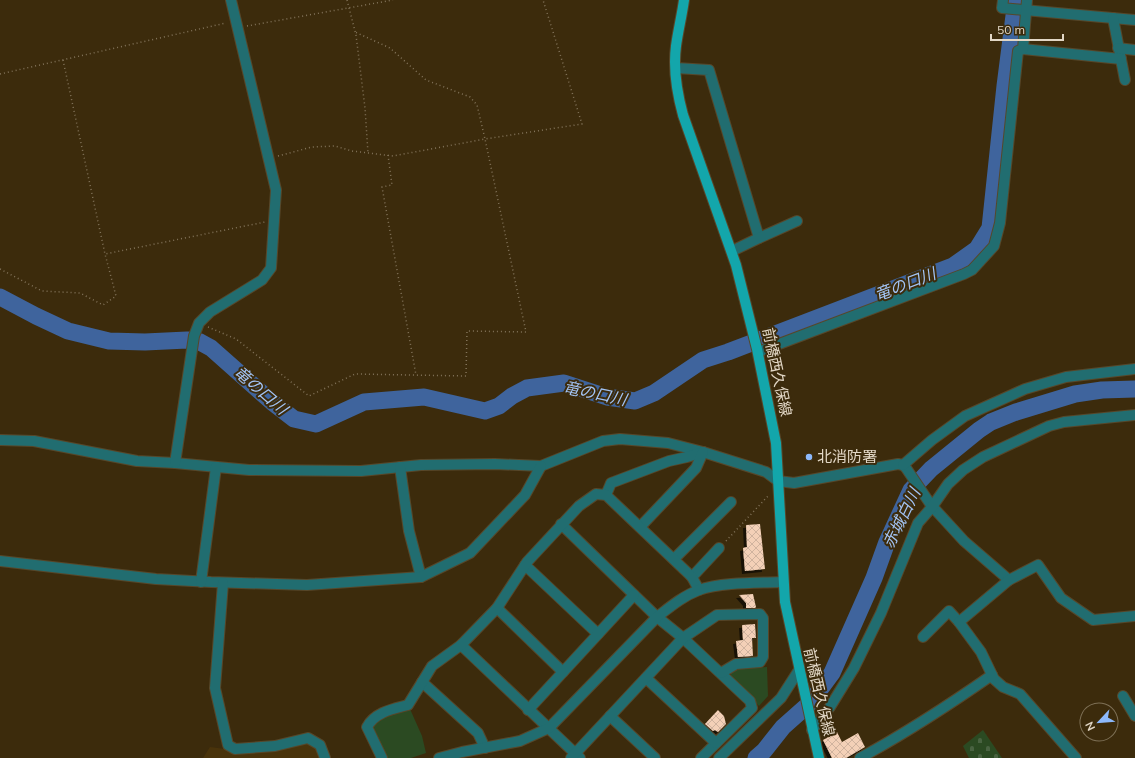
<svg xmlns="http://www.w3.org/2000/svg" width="1135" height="758" font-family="Mulish,'Noto Sans JP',sans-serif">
<defs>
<pattern id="cemetery-stones" width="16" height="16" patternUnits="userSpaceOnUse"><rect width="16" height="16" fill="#2b4a22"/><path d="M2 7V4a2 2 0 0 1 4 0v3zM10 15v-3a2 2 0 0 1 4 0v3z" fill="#496341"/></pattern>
<pattern id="building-cross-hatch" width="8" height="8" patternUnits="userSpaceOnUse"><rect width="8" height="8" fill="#f3d0b7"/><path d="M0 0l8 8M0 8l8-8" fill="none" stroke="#d0b39e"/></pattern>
<filter id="shadow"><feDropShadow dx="-3" dy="3" stdDeviation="0" flood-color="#0009"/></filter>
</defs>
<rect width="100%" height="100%" fill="#3c2b0c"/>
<!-- built -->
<polygon fill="#49330b" points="309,742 316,745 321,758 203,758 210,747 225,749"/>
<!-- green -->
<g fill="#2b4a22">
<polygon points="767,667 768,696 759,706 731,677 731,671 738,669"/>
<polygon points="410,709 422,736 426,753 411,758 387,758 372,729 374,723 389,715"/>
</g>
<!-- cemetery -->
<polygon fill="url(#cemetery-stones)" points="983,730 1002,758 969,758 963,746"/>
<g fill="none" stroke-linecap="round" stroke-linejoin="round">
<!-- river -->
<g stroke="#3f649d" stroke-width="17">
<polyline points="0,297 36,316 68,331 109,341 145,342 187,340 200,342 211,348 272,402 294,419 316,424 364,402 424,397 485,411 499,406 512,396 527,388 564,383 607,397 635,401 654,393 703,360 728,352 953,266 977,249 990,228 1005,86 1016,0"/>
<polyline points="756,758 764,751 783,727 810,703 832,673 874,578 887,542 911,490 931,469 979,430 991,422 1016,412 1075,394 1102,390 1135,389"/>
</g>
</g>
<!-- building -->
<g fill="url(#building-cross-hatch)" filter="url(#shadow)">
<polygon points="760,524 765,569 745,571 743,548 747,547 746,525"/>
<polygon points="753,594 756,607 755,608 746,608 746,603 739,595"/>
<polygon points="755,624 756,638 752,638 753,656 738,657 736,641 743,640 742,625"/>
<polygon points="718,710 724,716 726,724 718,732 715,730 713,731 705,724"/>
<polygon points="837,732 842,742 858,733 865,747 846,758 832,758 823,740"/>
</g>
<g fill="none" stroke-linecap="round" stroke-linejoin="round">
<defs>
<g id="minor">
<polyline points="1003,0 1002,8 1135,20"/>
<polyline points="1113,18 1125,80"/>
<polyline points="1118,48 1135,50"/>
<polyline points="1023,49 1121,59"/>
<polyline points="676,68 709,70 759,238"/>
<polyline points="732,251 759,238 797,221"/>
<polyline points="758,352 964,274 972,270 994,246 1000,223 1018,51 1023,49 1027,0"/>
<polyline points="0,440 34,441 137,461 175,463 249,470 361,471 421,465 495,464 541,466 603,441 620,439 668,443 703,452 766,472 778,481 794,483 898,464 903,465 906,468 931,505 964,541 1009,580"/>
<polyline points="175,463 194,336 199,323 210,312 262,280 271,268 276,190 231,0"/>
<polyline points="903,465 932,440 965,416 1025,389 1066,377 1135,369"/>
<polyline points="400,467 409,531 421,577"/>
<polyline points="606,495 611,483 669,461 687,457 703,452"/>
<polyline points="561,524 657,617 683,638 750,701 752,708 701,758"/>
<polyline points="640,527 696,468 703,452"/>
<polyline points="674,559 731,502"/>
<polyline points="0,561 156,579 211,582 307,585 421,577 470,553 525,495 541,466"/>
<polyline points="525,565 598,634"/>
<polyline points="692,577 719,548"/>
<polyline points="201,582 216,467"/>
<polyline points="223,583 215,688 228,745 235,749 275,746 308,738 320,745 325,758"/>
<polyline points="497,608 563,672"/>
<polyline points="923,637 949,611 959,622"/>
<polyline points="461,645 580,758"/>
<polyline points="646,678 716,743"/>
<polyline points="422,682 478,733 485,748"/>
<polyline points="1123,696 1135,716"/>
<polyline points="528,710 634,595"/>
<polyline points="610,716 655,758"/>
<polyline points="812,730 830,707 854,668 881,613 918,523 932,507 948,484 963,470 983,457 1049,426 1064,422 1135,415"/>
<path d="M 382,758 L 367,727 C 375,712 393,709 408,705 L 432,666 L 461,645 L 497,608 L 527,562 L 579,506 L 596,494 L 606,495 L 692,577 L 699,590"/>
<path d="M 439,758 L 462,752 L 520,741 L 549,728 L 657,617 C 670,607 683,596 699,590 C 721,582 759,583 783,582"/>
<polyline points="571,758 683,638 717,615 760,614 763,618 763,657 760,662 736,664 721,673"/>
<polyline points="719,758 781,698 799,670"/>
<path d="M 860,758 C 906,733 949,705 992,675"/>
<polyline points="1076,758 1020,694 1003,687 994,679 981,652 959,622 1009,580 1038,565 1061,598 1093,620 1135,616"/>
</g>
<path id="major" d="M 684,0 C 682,15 678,31 676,46 C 673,69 677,93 683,115 L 736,265 L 757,349 L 776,443 L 785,602 L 819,758"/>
</defs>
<!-- minor casing -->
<use href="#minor" stroke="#57472a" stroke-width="12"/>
<!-- major casing -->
<use href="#major" stroke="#57472a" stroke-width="12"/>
<!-- path -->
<g stroke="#83745b" stroke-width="1.5" stroke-dasharray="1 3" stroke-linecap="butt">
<polyline points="347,0 356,35 365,108 368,153"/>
<polyline points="247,26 393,0"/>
<polyline points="63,60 105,254 265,222"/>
<polyline points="0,74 226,23"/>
<polyline points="388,155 392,185 382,187 416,375"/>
<polyline points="278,156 312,147 335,146 352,151 393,156 485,139 477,105 470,97 426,80 390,48 355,32"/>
<polyline points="0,269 42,291 80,293 103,305 116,296 105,254"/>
<polyline points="208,327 236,339 309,396 355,374 466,376 467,331 526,332 485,139 582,124 543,0"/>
<polyline points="726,541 768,496"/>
</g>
<!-- minor -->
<use href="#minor" stroke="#216d70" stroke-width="10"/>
<!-- major -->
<use href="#major" stroke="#13a6ab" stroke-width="10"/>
</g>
<!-- markers -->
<circle fill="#8db9fc" stroke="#3c2b0c" stroke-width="1.5" cx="809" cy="457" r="4"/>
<g text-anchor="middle" stroke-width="4" stroke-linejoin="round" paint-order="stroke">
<!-- street labels -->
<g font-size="15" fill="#e2d7c6" stroke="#3c2b0c">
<text transform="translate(777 372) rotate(78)" y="5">前橋西久保線</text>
<text transform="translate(819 692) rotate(77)" y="5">前橋西久保線</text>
</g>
<!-- poi labels -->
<g font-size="15" fill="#e2d7c6" stroke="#3c2b0c" text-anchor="start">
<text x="817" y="462">北消防署</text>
</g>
<!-- water labels -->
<g font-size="16" font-style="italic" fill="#a3c4f5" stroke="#3c2b0c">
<text transform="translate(905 284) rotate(-21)" y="6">竜の口川</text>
<text transform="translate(261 390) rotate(41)" y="6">竜の口川</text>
<text transform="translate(595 393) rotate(12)" y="6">竜の口川</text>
<text transform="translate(901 518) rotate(-64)" y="6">赤城白川</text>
</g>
</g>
<!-- north arrow -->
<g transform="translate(1099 722) rotate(244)"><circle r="19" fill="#3c2b0c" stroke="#7e7056"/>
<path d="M0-3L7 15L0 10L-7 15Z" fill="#8db9fc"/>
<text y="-6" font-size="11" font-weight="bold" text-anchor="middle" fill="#e2d7c6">N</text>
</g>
<!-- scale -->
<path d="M991 34v6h72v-6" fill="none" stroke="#e2d7c6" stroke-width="2"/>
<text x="997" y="34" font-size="12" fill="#e2d7c6" stroke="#3c2b0c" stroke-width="3" paint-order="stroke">50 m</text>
</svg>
